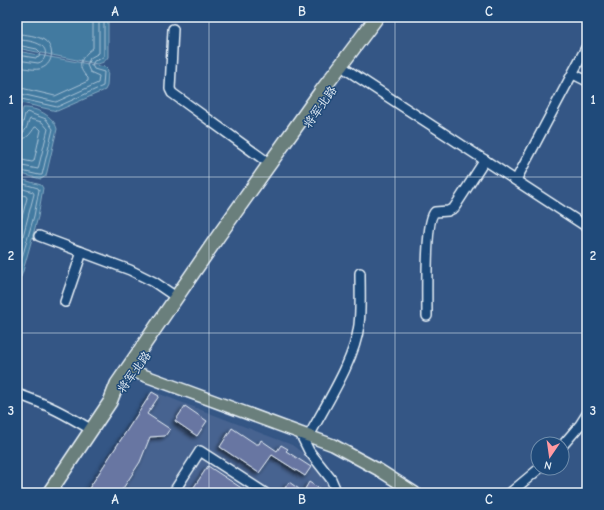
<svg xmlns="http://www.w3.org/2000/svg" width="604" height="510" font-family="'Comic Neue','LXGW WenKai TC',sans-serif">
<defs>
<filter id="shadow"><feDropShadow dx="-2.5" dy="2.5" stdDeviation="2" flood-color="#0009"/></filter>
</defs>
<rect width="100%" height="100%" fill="#345685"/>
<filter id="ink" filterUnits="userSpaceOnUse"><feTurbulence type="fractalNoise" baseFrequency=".025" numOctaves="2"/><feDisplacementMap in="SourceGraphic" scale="8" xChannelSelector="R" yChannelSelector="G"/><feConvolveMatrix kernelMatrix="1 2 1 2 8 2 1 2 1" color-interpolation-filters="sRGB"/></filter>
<g filter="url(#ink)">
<!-- built -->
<polygon fill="#476390" points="152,391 292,445 312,460 330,483 333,493 84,493"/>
<!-- water -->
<g fill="#437aa0" stroke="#85aac3">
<path d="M 17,17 L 108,17 L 108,57 C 105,62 102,63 97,64 L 17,48 Z"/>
<polygon points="17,51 105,67 108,70 107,86 105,90 57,111 17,102"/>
<path d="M 23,108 C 36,107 54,116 57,129 L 46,176 L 41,179 L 17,173 L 17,136 Z"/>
<polygon points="17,178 41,185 43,188 38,217 23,271 21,277 17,279"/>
</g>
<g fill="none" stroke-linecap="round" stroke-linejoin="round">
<!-- shore -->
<g stroke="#a6c1d5" stroke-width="1">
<path d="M 17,34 C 25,34 38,36 44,40 C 56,48 53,66 39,69 C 32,70 24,68 17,66"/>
<path d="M 17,40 C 26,40 49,42 45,56 C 44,60 42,62 38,63 L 17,60"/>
<polyline points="17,45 37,49 41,53 39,57 36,58 17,55"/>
<path d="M 17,87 L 55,96 L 88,81 L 88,78 C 75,66 81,57 93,48 L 93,17"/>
<polyline points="17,93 56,102 98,83 99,76 90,72 87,65 90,58 99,53 99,17"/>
<polyline points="17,98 57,107 103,86 104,72 94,69 92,65 94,61 100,59 104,56 104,17"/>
<polyline points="17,129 22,127 25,114 27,112 46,119 53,129 42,175 39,175 17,170"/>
<path d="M 17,134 C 28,134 26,125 30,119 L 42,122 L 48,129 L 38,169 L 17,165"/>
<path d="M 17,140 C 27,140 30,134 35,127 L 39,128 L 41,130 L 34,161 L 32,162 L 17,159"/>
<polyline points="17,182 38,188 39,190 34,216 17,275"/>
<polyline points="17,187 33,192 34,194 17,259"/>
<polyline points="17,193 26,196 27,198 17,236"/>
</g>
</g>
<!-- building -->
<g fill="#6876a2" stroke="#e8f1f8" filter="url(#shadow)">
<polygon points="152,392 159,396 147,414 170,429 165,436 150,437 140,462 120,493 86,493"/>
<polygon points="185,406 207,421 197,436 175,421"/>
<polygon points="232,428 256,444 259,444 261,440 277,451 281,445 288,449 286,451 311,467 305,476 272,455 259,473 220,447"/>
<polygon points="208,466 249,493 190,493"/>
<polygon points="289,482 299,489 297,493 292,493 285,488"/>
<polygon points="309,482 320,489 318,493 311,493 305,489"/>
</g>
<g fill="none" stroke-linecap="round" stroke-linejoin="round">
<defs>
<g id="minor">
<polyline points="173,29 170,89 172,93 270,164"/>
<polyline points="347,70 587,227"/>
<polyline points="573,74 587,81"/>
<polyline points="516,180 587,46"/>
<polyline points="39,236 130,270 154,282 176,297"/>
<polyline points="65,302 82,252"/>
<path d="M 427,316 C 427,300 425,219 435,212 L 448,211 L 454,208 L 485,160"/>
<path d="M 17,394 C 47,404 65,414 92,430"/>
<polyline points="300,433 309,451 331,479 337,493"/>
<path d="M 309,436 C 326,404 355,360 359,325 C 361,308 360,290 360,273"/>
<polyline points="562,446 580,425 587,414"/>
<polyline points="173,493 200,451 265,493"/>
<polyline points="510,493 540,468"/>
</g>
<polyline id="major" points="135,372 333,445 379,470 415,493"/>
<polyline id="highway" points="49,493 110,402 117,384 219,235 320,93 377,17"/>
</defs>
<!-- minor casing -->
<use href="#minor" stroke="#e8f1f8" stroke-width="12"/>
<!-- major casing -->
<use href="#major" stroke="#e8f1f8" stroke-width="14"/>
<!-- highway casing -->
<use href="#highway" stroke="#e8f1f8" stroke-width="16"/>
<!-- minor -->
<use href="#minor" stroke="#1f4a7a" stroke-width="9"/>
<!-- major -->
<use href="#major" stroke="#6b7f7c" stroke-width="11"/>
<!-- highway -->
<use href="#highway" stroke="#6b7f7c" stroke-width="13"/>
</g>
</g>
<!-- grid -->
<path fill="none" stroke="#e8f1f8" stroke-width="1" stroke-opacity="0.55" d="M 209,17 L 209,493M 395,17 L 395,493M 17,177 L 587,177M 17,333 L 587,333"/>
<g text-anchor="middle" stroke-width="3" stroke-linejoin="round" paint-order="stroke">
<!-- street labels -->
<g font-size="12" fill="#e8f1f8" stroke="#1f4a7a">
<text transform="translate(320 107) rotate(-55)" y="4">将军北路</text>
<text transform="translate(134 372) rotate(-54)" y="4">将军北路</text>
</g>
</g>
<!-- margin -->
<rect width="604" height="510" fill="none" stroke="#1f4a7a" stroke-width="44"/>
<!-- north arrow -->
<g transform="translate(550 456) rotate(193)"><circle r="19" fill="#1f4a7a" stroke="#6f8dac"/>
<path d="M0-3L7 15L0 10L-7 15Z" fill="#ff9aa2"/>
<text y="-6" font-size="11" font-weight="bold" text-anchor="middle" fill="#e8f1f8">N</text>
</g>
<rect x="22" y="22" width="560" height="466" fill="none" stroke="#e8f1f8" stroke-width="1.5"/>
<g font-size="13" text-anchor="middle" font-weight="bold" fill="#e8f1f8">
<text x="115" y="16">A</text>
<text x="302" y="16">B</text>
<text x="489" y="16">C</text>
<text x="11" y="104">1</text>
<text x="593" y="104">1</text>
<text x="11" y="260">2</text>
<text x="593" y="260">2</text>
<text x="11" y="415">3</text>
<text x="593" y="415">3</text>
<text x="115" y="504">A</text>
<text x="302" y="504">B</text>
<text x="489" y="504">C</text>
</g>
</svg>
